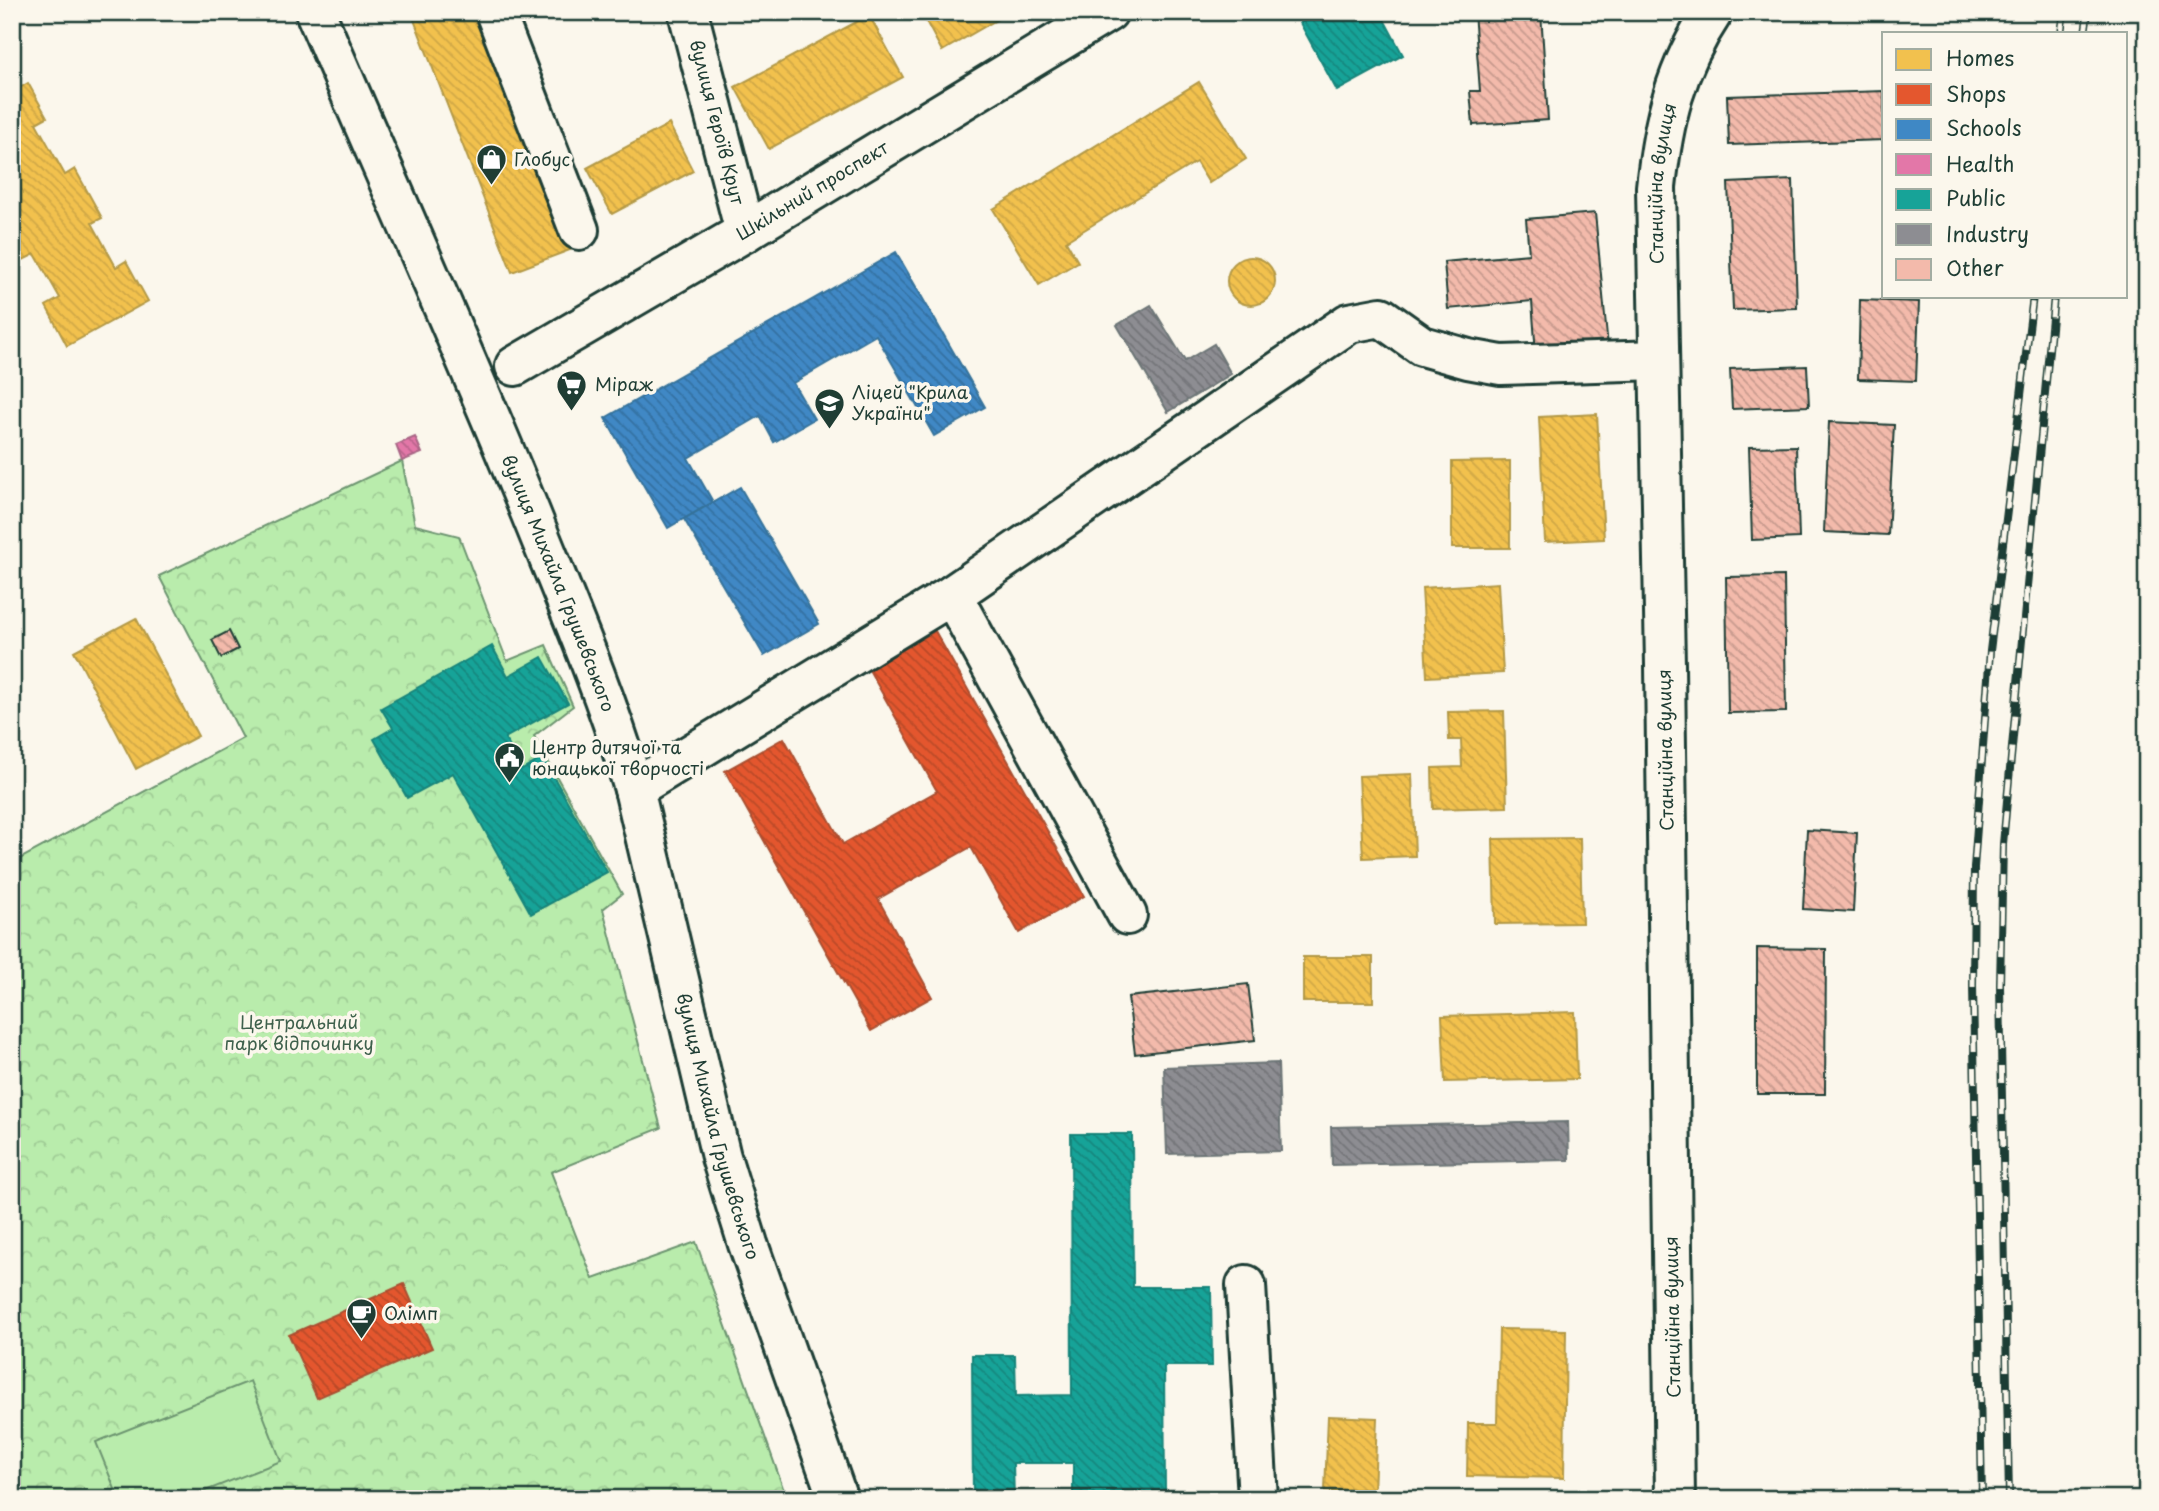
<svg xmlns="http://www.w3.org/2000/svg" width="2159" height="1511" font-family="'Playpen Sans',sans-serif">
<defs>
<pattern id="park-crowns" width="20" height="18" patternUnits="userSpaceOnUse" patternTransform="scale(1.75)"><rect width="20" height="18" fill="#b9ecac"/><path d="M2 6a3 3 0 1 1 6 0M12 15a3 3 0 1 1 6 0" fill="none" stroke="#9fcb95"/></pattern>
<pattern id="homes-back-hatch" width="6" height="6" patternUnits="userSpaceOnUse" patternTransform="scale(1.75)"><rect width="6" height="6" fill="#f2c14e"/><path d="M-1 5l2 2M0 0l6 6M5-1l2 2" fill="none" stroke="#cfa745"/></pattern>
<pattern id="shops-back-hatch" width="6" height="6" patternUnits="userSpaceOnUse" patternTransform="scale(1.75)"><rect width="6" height="6" fill="#e4572e"/><path d="M-1 5l2 2M0 0l6 6M5-1l2 2" fill="none" stroke="#b84928"/></pattern>
<pattern id="schools-back-hatch" width="6" height="6" patternUnits="userSpaceOnUse" patternTransform="scale(1.75)"><rect width="6" height="6" fill="#3f88c5"/><path d="M-1 5l2 2M0 0l6 6M5-1l2 2" fill="none" stroke="#3470a1"/></pattern>
<pattern id="health-back-hatch" width="6" height="6" patternUnits="userSpaceOnUse" patternTransform="scale(1.75)"><rect width="6" height="6" fill="#e377a8"/><path d="M-1 5l2 2M0 0l6 6M5-1l2 2" fill="none" stroke="#b7638a"/></pattern>
<pattern id="public-back-hatch" width="6" height="6" patternUnits="userSpaceOnUse" patternTransform="scale(1.75)"><rect width="6" height="6" fill="#17a398"/><path d="M-1 5l2 2M0 0l6 6M5-1l2 2" fill="none" stroke="#14867d"/></pattern>
<pattern id="industry-back-hatch" width="6" height="6" patternUnits="userSpaceOnUse" patternTransform="scale(1.75)"><rect width="6" height="6" fill="#8d8d92"/><path d="M-1 5l2 2M0 0l6 6M5-1l2 2" fill="none" stroke="#737478"/></pattern>
<pattern id="building-back-hatch" width="6" height="6" patternUnits="userSpaceOnUse" patternTransform="scale(1.75)"><rect width="6" height="6" fill="#f3baab"/><path d="M-1 5l2 2M0 0l6 6M5-1l2 2" fill="none" stroke="#c4988c"/></pattern>
</defs>
<rect width="100%" height="100%" fill="#fbf7ec"/>
<filter id="ink" filterUnits="userSpaceOnUse"><feTurbulence type="fractalNoise" baseFrequency=".0143" numOctaves="2"/><feDisplacementMap in="SourceGraphic" scale="14" xChannelSelector="R" yChannelSelector="G"/><feConvolveMatrix kernelMatrix="1 2 1 2 8 2 1 2 1" color-interpolation-filters="sRGB"/></filter>
<g filter="url(#ink)">
<!-- park -->
<polygon fill="url(#park-crowns)" stroke="#6c9470" stroke-width="2" points="402,461 415,525 459,536 507,661 546,645 573,706 534,736 622,894 603,909 661,1128 551,1172 593,1279 696,1242 787,1499 12,1499 12,863 243,738 159,576"/>
<!-- pitch -->
<polygon fill="#b9ecac" stroke="#6c9470" stroke-width="2" points="250,1381 281,1461 185,1499 119,1499 96,1442"/>
<!-- homes -->
<g fill="url(#homes-back-hatch)" stroke="#b39946" stroke-width="2">
<polygon points="411,12 478,12 570,250 512,272"/>
<polygon points="921,12 1010,12 942,51"/>
<polygon points="869,15 903,77 769,149 735,87"/>
<polygon points="1199,82 1246,159 1209,183 1196,162 1066,241 1078,262 1039,285 993,209"/>
<polygon points="28,83 47,117 36,123 65,175 75,169 102,218 92,223 116,267 126,261 148,301 67,346 46,306 60,298 35,254 21,261 12,246 12,92"/>
<polygon points="669,124 693,171 612,214 587,168"/>
<circle cx="1251" cy="281" r="24"/>
<polygon points="1597,414 1604,539 1545,542 1539,417"/>
<polygon points="1510,461 1510,548 1452,548 1452,462"/>
<polygon points="1498,583 1503,673 1427,677 1422,588"/>
<polygon points="136,618 198,736 136,769 74,651"/>
<polygon points="1504,711 1507,807 1433,809 1432,768 1462,767 1461,740 1449,740 1448,712"/>
<polygon points="1412,774 1415,856 1363,858 1359,776"/>
<polygon points="1580,838 1582,923 1495,924 1493,839"/>
<rect x="1303" y="957" width="70" height="45"/>
<polygon points="1575,1012 1577,1079 1445,1082 1442,1016"/>
<polygon points="1499,1329 1566,1330 1564,1478 1467,1476 1468,1423 1497,1423"/>
<polygon points="1328,1416 1377,1418 1374,1493 1325,1491"/>
</g>
<!-- shops -->
<g fill="url(#shops-back-hatch)" stroke="#a94f30" stroke-width="2">
<polygon points="935,631 1084,896 1019,933 971,847 878,899 932,997 871,1031 725,771 784,738 843,844 937,791 868,668"/>
<polygon points="404,1284 432,1348 317,1398 289,1335"/>
</g>
<!-- schools -->
<g fill="url(#schools-back-hatch)" stroke="#35729a" stroke-width="2">
<polygon points="896,252 985,407 934,436 876,335 793,383 814,419 774,442 760,416 688,458 713,502 668,528 605,418"/>
<polygon points="740,487 819,624 764,656 684,519"/>
</g>
<!-- health -->
<polygon fill="url(#health-back-hatch)" stroke="#a86685" stroke-width="2" points="415,437 422,453 402,461 396,445"/>
<!-- public -->
<g fill="url(#public-back-hatch)" stroke="#19847a" stroke-width="2">
<polygon points="1320,12 1380,12 1403,55 1337,91 1300,23"/>
<polygon points="492,646 508,676 542,657 568,703 505,738 522,770 543,758 607,872 531,914 453,773 407,798 374,739 393,728 381,708"/>
<polygon points="1071,1134 1132,1134 1133,1287 1211,1287 1212,1366 1164,1366 1165,1491 1211,1491 1211,1499 1073,1499 1073,1463 1013,1463 1014,1499 973,1499 972,1355 1015,1355 1016,1396 1072,1395"/>
</g>
<!-- industry -->
<g fill="url(#industry-back-hatch)" stroke="#6c7576" stroke-width="2">
<polygon points="1151,305 1185,361 1214,344 1231,374 1168,412 1117,325"/>
<polygon points="1278,1063 1281,1151 1167,1154 1164,1067"/>
<polygon points="1568,1122 1569,1160 1332,1165 1331,1127"/>
</g>
<!-- building -->
<g fill="url(#building-back-hatch)" stroke="#1f3d34" stroke-width="2">
<polygon points="1474,12 1541,12 1548,120 1473,125 1470,91 1480,91"/>
<polygon points="1884,91 1884,140 1729,145 1727,96"/>
<polygon points="1793,180 1797,308 1733,310 1728,183"/>
<polygon points="1595,213 1608,347 1536,354 1532,301 1448,309 1444,262 1529,254 1526,219"/>
<polygon points="1860,300 1919,302 1916,381 1858,379"/>
<polygon points="1807,366 1809,406 1732,409 1730,369"/>
<polygon points="1829,422 1894,425 1888,535 1824,532"/>
<polygon points="1796,446 1799,538 1752,540 1749,447"/>
<polygon points="1784,576 1786,712 1728,713 1726,577"/>
<polygon points="229,631 238,649 221,658 212,640"/>
<polygon points="1807,830 1857,833 1853,912 1803,909"/>
<polygon points="1757,948 1826,949 1825,1094 1757,1094"/>
<polygon points="1248,984 1255,1040 1135,1054 1128,997"/>
</g>
<g fill="none" stroke-linecap="round" stroke-linejoin="round">
<defs>
<g id="minor">
<polyline points="495,12 579,230"/>
<path id="s1" d="M 688,12 L 745,232"/>
<path id="s2" d="M 515,366 L 745,232 L 1108,12"/>
<polyline points="952,595 1127,915"/>
<polyline points="634,789 952,595 1349,323 1381,317 1422,346 1468,359 1501,365 1659,360"/>
<polyline points="1246,1285 1258,1499"/>
<path id="s3" d="M 1675,1499 L 1665,665 L 1656,187 C 1663,121 1675,69 1713,12"/>
</g>
<g id="major">
<path id="s4" d="M 315,12 C 387,179 461,344 530,512 C 567,604 606,694 634,789 L 721,1157 L 748,1244 L 838,1499"/>
</g>
</defs>
<!-- minor casing -->
<use href="#minor" stroke="#1f3d34" stroke-width="44"/>
<!-- major casing -->
<use href="#major" stroke="#1f3d34" stroke-width="44"/>
<!-- minor -->
<use href="#minor" stroke="#fbf7ec" stroke-width="38"/>
<!-- major -->
<use href="#major" stroke="#fbf7ec" stroke-width="38"/>
<defs>
<g id="rail">
<polyline points="2061,33 2064,12"/>
<polyline points="2085,33 2088,12"/>
<polyline points="1982,1499 1973,985 1974,868 1990,651 2033,296"/>
<polyline points="2009,1499 2000,985 2003,844 2054,296"/>
</g>
</defs>
<!-- rail casing -->
<use href="#rail" stroke="#1f3d34" stroke-width="8"/>
<!-- rail -->
<use href="#rail" stroke="#fbf7ec" stroke-width="5" stroke-dasharray="16" stroke-linecap="butt"/>
</g>
</g>
<!-- icons -->
<defs>
<symbol id="shop-pin" viewBox="-11 -11 22 30"><path d="M0 17L-7.5 6A9.5 9.5 0 1 1 7.5 6Z" fill="#1f3d34" stroke="#fbf7ec"/><path d="M-5-2.5h2.3a2.7 3.5 0 0 1 5.4 0H5L5.5 6h-11ZM-1.5-2.5h3a1.5 2.3 0 0 0-3 0Z" fill="#fff"/></symbol>
<symbol id="supermarket-pin" viewBox="-11 -11 22 30"><path d="M0 17L-7.5 6A9.5 9.5 0 1 1 7.5 6Z" fill="#1f3d34" stroke="#fbf7ec"/><path d="M-6-5.5h2.5l.6 2H6L4.5 2H-2.5L-4.4-4H-6ZM-1.5 3.2a1.3 1.3 0 1 0 .1 0ZM3 3.2a1.3 1.3 0 1 0 .1 0Z" fill="#fff"/></symbol>
<symbol id="school-pin" viewBox="-11 -11 22 30"><path d="M0 17L-7.5 6A9.5 9.5 0 1 1 7.5 6Z" fill="#1f3d34" stroke="#fbf7ec"/><path d="M0-5L7-2L0 1L-7-2ZM-4 1L0 2.5L4 1V4Q0 6-4 4Z" fill="#fff"/></symbol>
<symbol id="civic-pin" viewBox="-11 -11 22 30"><path d="M0 17L-7.5 6A9.5 9.5 0 1 1 7.5 6Z" fill="#1f3d34" stroke="#fbf7ec"/><path d="M-.6-6.5H3V-4.5H.6V-3L4-1V1h2V6H-6V1h2V-1L-.6-3ZM-1.2 2.5V6h2.4V2.5Z" fill="#fff"/></symbol>
<symbol id="cafe-pin" viewBox="-11 -11 22 30"><path d="M0 17L-7.5 6A9.5 9.5 0 1 1 7.5 6Z" fill="#1f3d34" stroke="#fbf7ec"/><path d="M-5.5-4.5H6V0H3Q3 3.5 0 3.5H-2.5Q-5.5 3.5-5.5 0ZM3-3.2v2h1.7v-2ZM-6 4.5H4V6H-6Z" fill="#fff"/></symbol>
</defs>
<g fill-rule="evenodd">
<use href="#shop-pin" x="474" y="142" width="35" height="47"/>
<use href="#supermarket-pin" x="554" y="368" width="35" height="47"/>
<use href="#school-pin" x="812" y="386" width="35" height="47"/>
<use href="#civic-pin" x="492" y="740" width="35" height="47"/>
<use href="#cafe-pin" x="344" y="1296" width="35" height="47"/>
</g>
<g text-anchor="middle" stroke-width="7" stroke-linejoin="round" paint-order="stroke">
<!-- street labels -->
<g font-size="18" fill="#1f3d34" stroke="#fbf7ec">
<text dy="6" stroke="none"><textPath href="#s1" startOffset="114">вулиця Героїв Крут</textPath></text>
<text dy="6" stroke="none"><textPath href="#s3" startOffset="1316">Станційна вулиця</textPath></text>
<text dy="6" stroke="none"><textPath href="#s2" startOffset="345">Шкільний проспект</textPath></text>
<text dy="6" stroke="none"><textPath href="#s4" startOffset="621">вулиця Михайла Грушевського</textPath></text>
<text transform="translate(1666 750) rotate(-91)" y="6">Станційна вулиця</text>
<text dy="6" stroke="none"><textPath href="#s4" startOffset="1188">вулиця Михайла Грушевського</textPath></text>
<text transform="translate(1673 1317) rotate(-91)" y="6">Станційна вулиця</text>
</g>
<!-- poi labels -->
<g font-size="18" fill="#1f3d34" stroke="#fbf7ec" text-anchor="start">
<text x="514" y="166">Глобус</text>
<text x="595" y="391">Міраж</text>
<text x="852" y="399">Ліцей "Крила<tspan x="852" dy="21">України"</tspan></text>
<text x="532" y="754">Центр дитячої та<tspan x="532" dy="21">юнацької творчості</tspan></text>
<text x="384" y="1320">Олімп</text>
</g>
<!-- park labels -->
<g font-size="18" fill="#3e604c" stroke="#fbf7ec">
<text x="299" y="1029">Центральний<tspan x="299" dy="21">парк відпочинку</tspan></text>
</g>
</g>
<!-- margin -->
<rect width="2159" height="1511" fill="none" stroke="#fbf7ec" stroke-width="42"/>
<rect x="21" y="21" width="2117" height="1469" fill="none" stroke="#1f3d34" stroke-width="2.5" filter="url(#ink)"/>
<!-- legend -->
<rect x="1882" y="32" width="245" height="266" fill="#fbf7ec" stroke="#a3ada2" stroke-width="2"/>
<rect x="1896" y="49" width="35" height="21" fill="#f2c14e" stroke="#a3ada2" stroke-width="2"/>
<text x="1946" y="66" font-size="21" fill="#1f3d34">Homes</text>
<rect x="1896" y="84" width="35" height="21" fill="#e4572e" stroke="#a3ada2" stroke-width="2"/>
<text x="1946" y="102" font-size="21" fill="#1f3d34">Shops</text>
<rect x="1896" y="119" width="35" height="21" fill="#3f88c5" stroke="#a3ada2" stroke-width="2"/>
<text x="1946" y="136" font-size="21" fill="#1f3d34">Schools</text>
<rect x="1896" y="154" width="35" height="21" fill="#e377a8" stroke="#a3ada2" stroke-width="2"/>
<text x="1946" y="172" font-size="21" fill="#1f3d34">Health</text>
<rect x="1896" y="189" width="35" height="21" fill="#17a398" stroke="#a3ada2" stroke-width="2"/>
<text x="1946" y="206" font-size="21" fill="#1f3d34">Public</text>
<rect x="1896" y="224" width="35" height="21" fill="#8d8d92" stroke="#a3ada2" stroke-width="2"/>
<text x="1946" y="242" font-size="21" fill="#1f3d34">Industry</text>
<rect x="1896" y="259" width="35" height="21" fill="#f3baab" stroke="#a3ada2" stroke-width="2"/>
<text x="1946" y="276" font-size="21" fill="#1f3d34">Other</text>
</svg>
